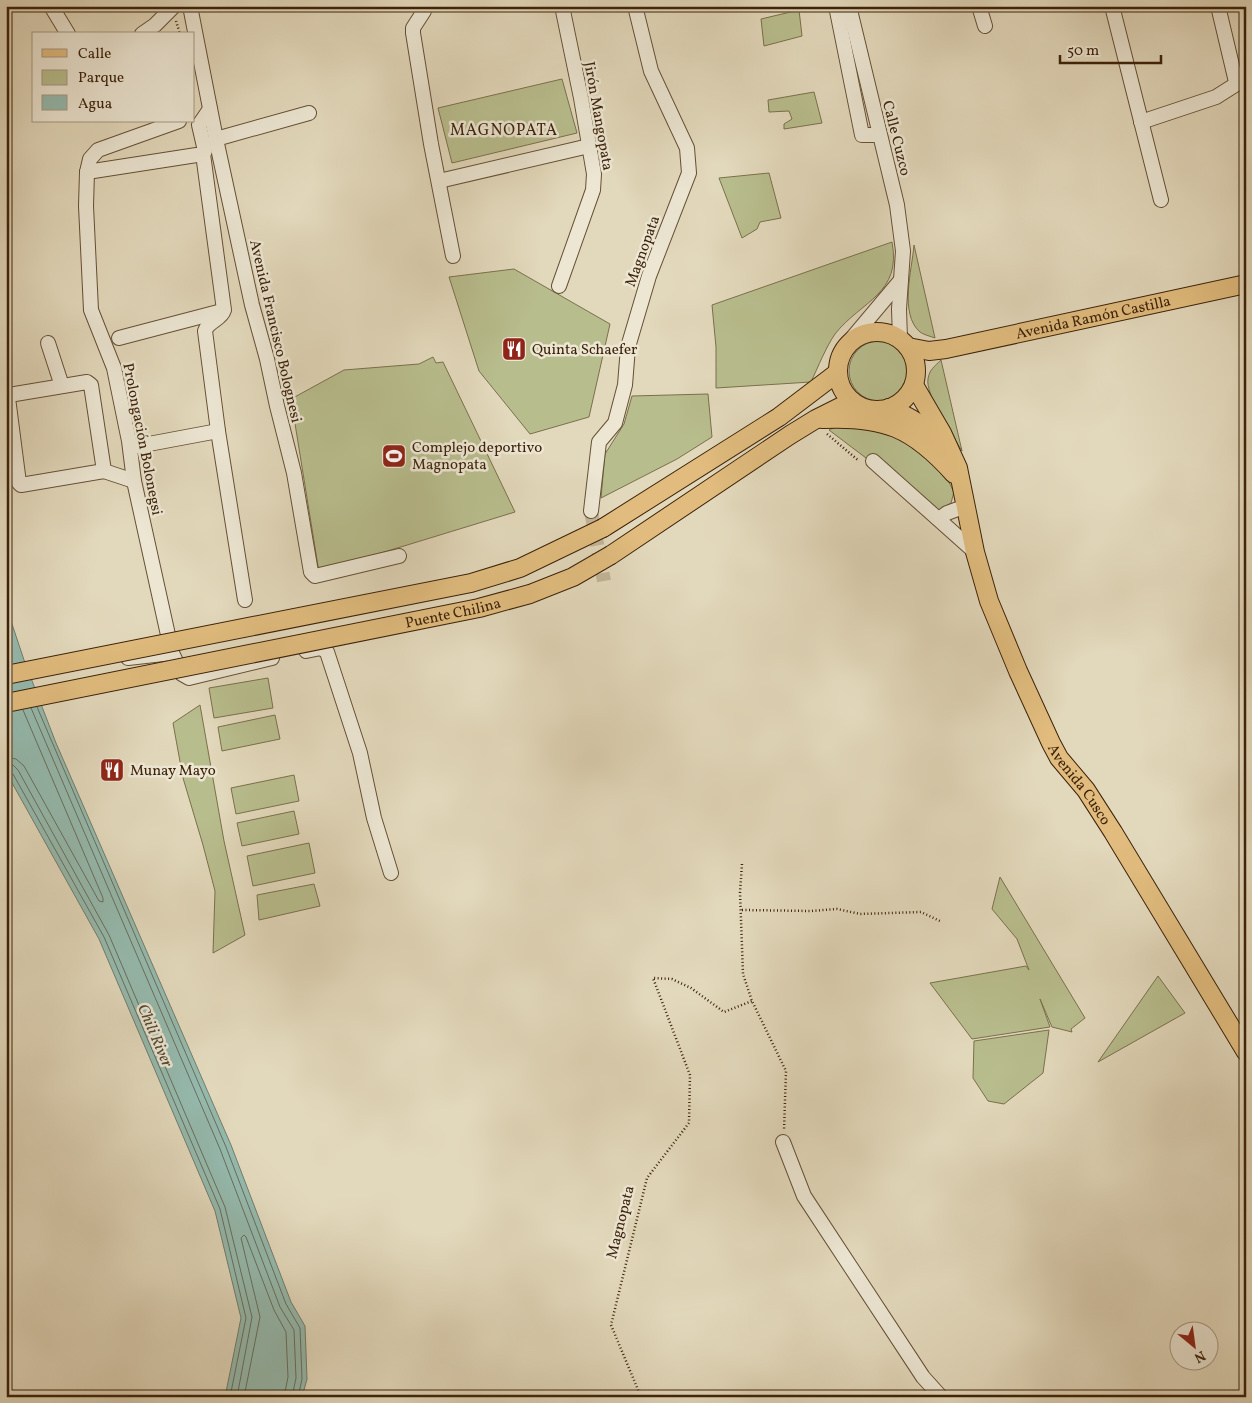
<svg xmlns="http://www.w3.org/2000/svg" width="1252" height="1403" font-family="Vollkorn,serif">
<rect width="100%" height="100%" fill="#e2d8bb"/>
<filter id="stains"><feTurbulence type="fractalNoise" baseFrequency=".004" numOctaves="4"/><feColorMatrix values="0 0 0 0 .2 0 0 0 0 .09 0 0 0 0 .02 0 0 0 .5 -.17"/></filter>
<radialGradient id="worn" r=".72"><stop offset=".6" stop-color="#630" stop-opacity="0"/><stop offset="1" stop-color="#630" stop-opacity=".3"/></radialGradient>
<!-- green -->
<g fill="#b8bd8d" stroke="#7a704c">
<polygon points="799,10 802,36 764,46 761,19"/>
<polygon points="562,79 577,133 452,163 438,108"/>
<polygon points="814,92 822,123 784,129 784,124 792,119 789,111 769,112 768,100"/>
<polygon points="769,173 781,218 760,222 757,229 742,238 719,178"/>
<path d="M 892,242 C 902,294 861,301 835,334 C 826,347 818,367 811,382 L 716,388 L 716,347 L 712,305 Z"/>
<path d="M 914,245 L 935,338 C 930,336 924,335 920,332 C 899,314 912,270 914,245 Z"/>
<polygon points="514,269 610,324 589,417 530,434 479,371 449,277"/>
<circle cx="879" cy="371" r="30"/>
<polygon points="433,357 436,363 443,362 515,512 319,572 291,399 344,370 419,364"/>
<path d="M 941,360 L 962,451 C 953,436 925,394 928,379 C 929,370 935,366 941,360 Z"/>
<polygon points="708,394 712,437 677,459 601,498 605,454 624,424 632,396"/>
<polygon points="839,425 873,426 910,440 940,465 954,492 951,503 939,510 875,455 866,458 829,430"/>
<polygon points="268,678 273,708 214,718 209,688"/>
<polygon points="200,705 224,841 245,935 213,953 215,891 203,845 183,778 173,723"/>
<polygon points="275,715 280,739 222,751 218,727"/>
<polygon points="294,775 299,801 236,814 231,788"/>
<polygon points="294,811 299,834 242,846 237,823"/>
<polygon points="309,843 315,873 253,886 247,856"/>
<polygon points="1000,877 1085,1018 1071,1029 1072,1032 1052,1027 1040,999 1050,1027 972,1039 930,983 1026,966 1029,970 1017,939 992,909"/>
<polygon points="314,884 320,906 259,920 257,895"/>
<polygon points="1158,976 1185,1013 1098,1062"/>
<polygon points="1049,1030 1043,1073 1004,1104 988,1101 973,1078 974,1041"/>
</g>
<!-- water -->
<polygon fill="#95baae" stroke="#717d6c" points="6,606 24,660 56,743 231,1145 291,1302 305,1326 307,1379 302,1397 225,1397 241,1318 215,1211 99,939 6,772"/>
<g fill="none" stroke-linecap="round" stroke-linejoin="round">
<!-- shore -->
<g stroke="#686e5c" stroke-width="1">
<polyline points="37,707 226,1147 286,1304 300,1328 302,1379 298,1397"/>
<polyline points="31,708 220,1149 280,1307 294,1330 296,1378 292,1397"/>
<polyline points="6,757 16,759 24,766 99,901 103,902 103,898 23,710"/>
<polyline points="6,764 13,765 18,770 109,935 225,1207 252,1317 237,1397"/>
<polyline points="6,771 13,774 104,937 220,1209 246,1318 230,1397"/>
<polyline points="244,1397 260,1317 241,1238 244,1235 246,1237 274,1310 286,1332 288,1377 284,1397"/>
</g>
<!-- minor-tunnel -->
<polyline stroke="#c1b498" stroke-width="14" stroke-dasharray="14 7" stroke-linecap="butt" points="591,511 604,581"/>
<defs>
<g id="minor">
<polyline points="51,6 68,34"/>
<polyline points="190,6 216,139 252,305 267,359 277,406 294,473 311,572 315,576 399,556"/>
<polyline points="836,6 862,135 879,135"/>
<polyline points="849,6 897,205 903,251 899,309 900,339"/>
<polyline points="979,6 985,26"/>
<polyline points="1112,6 1161,200"/>
<polyline points="1218,6 1236,82"/>
<polyline points="424,11 413,28 413,33 431,144 453,256"/>
<polyline points="142,34 155,25 174,6"/>
<polyline points="1141,122 1216,97 1246,78"/>
<polyline points="216,139 309,113"/>
<path d="M 203,154 L 224,310 C 221,320 208,321 205,331 L 218,431 L 245,600"/>
<polyline points="87,172 203,154 205,151 199,125 210,109"/>
<polyline points="439,181 589,146"/>
<polyline points="559,286 593,190 594,174 581,98 562,6"/>
<polyline points="119,338 222,311"/>
<polyline points="48,343 62,386"/>
<polyline points="848,343 901,280"/>
<polyline points="138,446 218,431"/>
<polyline points="873,461 975,552"/>
<polyline points="104,471 91,385 87,382 9,395 8,398 19,483 21,485 104,471 134,481"/>
<polyline points="591,511 599,442 615,423 625,385 628,347 649,276 689,173 687,148 651,71 635,6"/>
<polyline points="939,519 947,513 966,506"/>
<polyline points="306,651 321,648 327,652 360,753 374,818 391,873"/>
<polyline points="172,653 134,481 129,441 114,368 91,310 86,206 87,172 90,159 98,150 179,121"/>
<polyline points="128,658 172,653 182,674 189,678 272,658"/>
<polyline points="783,1142 804,1196 923,1377 941,1397"/>
</g>
<g id="major">
<circle cx="877" cy="371" r="39"/>
<path id="s1" d="M 908,347 L 929,351 L 946,349 L 1246,284"/>
<path id="s2" d="M 914,385 L 942,433 L 958,468 L 975,552 L 989,601 L 1018,671 L 1051,743 L 1059,758 L 1086,790 L 1113,832 L 1246,1052"/>
<path d="M 889,408 C 909,416 927,426 939,445"/>
<path d="M 822,419 C 884,416 913,428 954,474"/>
<polyline points="603,528 779,417 837,373"/>
<polyline points="611,555 790,435 816,419 852,401"/>
</g>
</defs>
<!-- minor casing -->
<use href="#minor" stroke="#665036" stroke-width="16"/>
<!-- major casing -->
<use href="#major" stroke="#3c220a" stroke-width="20"/>
<!-- path -->
<g stroke="#3c220a" stroke-width="2.5" stroke-dasharray="1 2.5" stroke-linecap="butt">
<polyline points="176,21 180,34"/>
<polyline points="827,434 859,461"/>
<polyline points="742,864 740,892 743,974 752,1001 786,1071 784,1131"/>
<polyline points="742,910 811,911 837,909 860,914 921,912 942,922"/>
<polyline points="641,1397 611,1325 647,1178 689,1123 690,1075 653,978 672,979 691,988 724,1012 752,1001"/>
</g>
<!-- minor -->
<use href="#minor" stroke="#ece6d3" stroke-width="14"/>
<!-- major -->
<use href="#major" stroke="#e1bc7e" stroke-width="18"/>
<defs>
<g id="major-bridge">
<polyline points="6,675 471,583 520,568 603,528"/>
<path id="s3" d="M 6,703 L 479,608 L 530,594 L 573,577 L 611,555"/>
</g>
</defs>
<!-- major-bridge casing -->
<use href="#major-bridge" stroke="#3c220a" stroke-width="20" stroke-linecap="butt"/>
<!-- major-bridge -->
<use href="#major-bridge" stroke="#e1bc7e" stroke-width="18"/>
</g>
<!-- icons -->
<defs>
<symbol id="restaurant-square" viewBox="-11 -11 22 22"><rect x="-9" y="-9" width="18" height="18" rx="4" fill="#8f2418" stroke="#ece6d3"/><path d="M-5-6h1v4h1v-4h1v4h1v-4h1v5L-1.5 .5V6h-2V.5L-5-1ZM5-6V6H3V1.5H1.5Q1.5-4 5-6Z" fill="#fff"/></symbol>
<symbol id="stadium-square" viewBox="-11 -11 22 22"><rect x="-9" y="-9" width="18" height="18" rx="4" fill="#8f2418" stroke="#ece6d3"/><path d="M0-5a6.5 5 0 1 0 0 10a6.5 5 0 1 0 0-10ZM-3.5-1.8h7v3.6h-7Z" fill="#fff"/></symbol>
</defs>
<g fill-rule="evenodd">
<use href="#restaurant-square" x="500" y="335" width="28" height="28"/>
<use href="#stadium-square" x="380" y="442" width="28" height="28"/>
<use href="#restaurant-square" x="98" y="756" width="28" height="28"/>
</g>
<g text-anchor="middle" stroke-width="5" stroke-linejoin="round" paint-order="stroke">
<!-- street labels -->
<g font-size="15" fill="#3c220a" stroke="#ece6d3">
<text transform="translate(599 116) rotate(80)" y="5">Jirón Mangopata</text>
<text transform="translate(897 138) rotate(76)" y="5">Calle Cuzco</text>
<text transform="translate(642 251) rotate(-70)" y="5">Magnopata</text>
<text dy="5" stroke="none"><textPath href="#s1" startOffset="189">Avenida Ramón Castilla</textPath></text>
<text transform="translate(276 331) rotate(77)" y="5">Avenida Francisco Bolognesi</text>
<text transform="translate(143 439) rotate(79)" y="5">Prolongación Bolonegsi</text>
<text dy="5" stroke="none"><textPath href="#s3" startOffset="456">Puente Chilina</textPath></text>
<text dy="5" stroke="none"><textPath href="#s2" startOffset="436">Avenida Cusco</textPath></text>
<text transform="translate(620 1222) rotate(-76)" y="5">Magnopata</text>
</g>
<!-- poi labels -->
<g font-size="15" fill="#3c220a" stroke="#ece6d3" text-anchor="start">
<text x="532" y="354">Quinta Schaefer</text>
<text x="412" y="452">Complejo deportivo<tspan x="412" dy="17">Magnopata</tspan></text>
<text x="130" y="775">Munay Mayo</text>
</g>
<!-- neighbourhood labels -->
<g font-size="16" letter-spacing="1" fill="#3c220a" stroke="#ece6d3">
<text x="504" y="135">MAGNOPATA</text>
</g>
<!-- water labels -->
<g font-size="16" font-style="italic" fill="#524833" stroke="#ece6d3">
<text transform="translate(156 1035) rotate(67)" y="6">Chili River</text>
</g>
</g>
<!-- margin -->
<rect width="1252" height="1403" fill="none" stroke="#e2d8bb" stroke-width="25"/>
<rect x="8" y="8" width="1237" height="1388" fill="none" stroke="#3c220a" stroke-width="2.5"/>
<rect x="12" y="12" width="1227" height="1378" fill="none" stroke="#3c220a"/>
<!-- legend -->
<rect x="32" y="32" width="162" height="90" fill="#ece6d3" stroke="#a69883"/>
<rect x="42" y="49" width="25" height="8" fill="#e1bc7e" stroke="#a69883"/>
<text x="78" y="58" font-size="15" fill="#3c220a">Calle</text>
<rect x="42" y="70" width="25" height="15" fill="#b8bd8d" stroke="#a69883"/>
<text x="78" y="82" font-size="15" fill="#3c220a">Parque</text>
<rect x="42" y="95" width="25" height="15" fill="#95baae" stroke="#a69883"/>
<text x="78" y="108" font-size="15" fill="#3c220a">Agua</text>
<!-- north arrow -->
<g transform="translate(1194 1346) rotate(151)"><circle r="24" fill="#ece6d3" stroke="#a69883"/>
<path d="M0-4L9 19L0 12L-9 19Z" fill="#8f2418"/>
<text y="-8" font-size="14" font-weight="bold" text-anchor="middle" fill="#3c220a">N</text>
</g>
<!-- scale -->
<path d="M1060 55v8h101v-8" fill="none" stroke="#3c220a" stroke-width="2.5"/>
<text x="1067" y="55" font-size="15" fill="#3c220a" stroke="#ece6d3" stroke-width="4" paint-order="stroke">50 m</text>
<rect width="100%" height="100%" filter="url(#stains)"/>
<rect width="100%" height="100%" fill="url(#worn)"/>
</svg>
